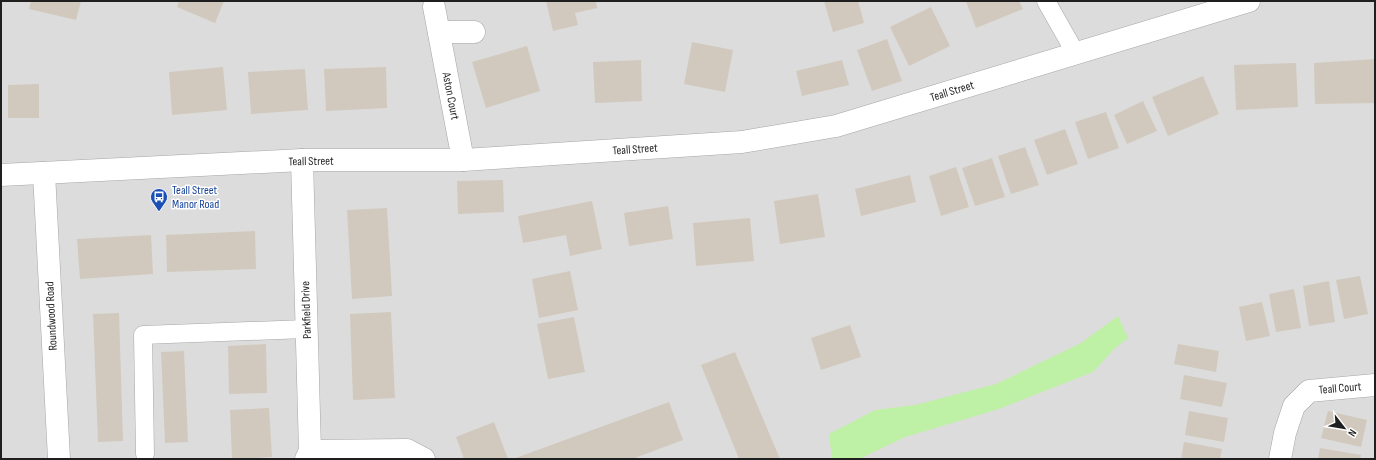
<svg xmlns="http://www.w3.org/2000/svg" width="1376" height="460" font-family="'Sofia Sans Condensed',sans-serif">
<rect width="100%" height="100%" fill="#f1efe5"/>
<!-- residential -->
<rect fill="#dddcdc" x="1" y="1" width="1374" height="458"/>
<!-- grass -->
<polygon fill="#bef0a6" points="1118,316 1128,338 1115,348 1093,372 999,409 905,437 859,459 832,459 829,434 875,410 915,405 996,384 1081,343"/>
<!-- building -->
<g fill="#d1c9bd">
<polygon points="31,1 81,1 76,20 29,9"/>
<polygon points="179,1 224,1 215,23 177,7"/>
<polygon points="546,1 596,1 597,8 575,13 578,25 553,31"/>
<polygon points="824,1 858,1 864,23 833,32"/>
<polygon points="966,1 1019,1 1023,9 976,28"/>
<polygon points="931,7 950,46 909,66 890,27"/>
<polygon points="887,39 902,81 872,91 857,50"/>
<polygon points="692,42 733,50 725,92 684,84"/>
<polygon points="527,46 540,91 486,108 472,62"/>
<polygon points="1375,59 1375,103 1315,104 1314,63"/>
<polygon points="641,60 642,101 595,103 593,62"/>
<polygon points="842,60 849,85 802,96 796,71"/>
<polygon points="1296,63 1298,107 1236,110 1234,65"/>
<polygon points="223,67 227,110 172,115 169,72"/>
<polygon points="386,67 387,108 326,111 324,69"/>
<polygon points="305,69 308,110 251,114 248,72"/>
<polygon points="1203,76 1219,114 1168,136 1152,97"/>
<polygon points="39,84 39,118 8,118 8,85"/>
<polygon points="1143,101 1157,131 1127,144 1114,115"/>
<polygon points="1106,112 1119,148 1088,159 1075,122"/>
<polygon points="1065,129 1078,164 1047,175 1034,140"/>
<polygon points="1025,147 1039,185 1011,194 998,156"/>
<polygon points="992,158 1005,197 975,206 962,168"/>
<polygon points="956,167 969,207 941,216 929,176"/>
<polygon points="910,175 916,202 861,216 855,189"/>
<polygon points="503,180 504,212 458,214 457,181"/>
<polygon points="818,194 825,237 780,244 774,201"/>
<polygon points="592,201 602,249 570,256 566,235 523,243 518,216"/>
<polygon points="668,206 673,239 629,246 624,213"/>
<polygon points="387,208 392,296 352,299 347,210"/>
<polygon points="750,218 754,261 696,266 693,223"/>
<polygon points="255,231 256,269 167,272 166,235"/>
<polygon points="151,235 153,274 80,279 77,239"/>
<polygon points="570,271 578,310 539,318 532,279"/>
<polygon points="1360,276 1368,314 1344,319 1336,280"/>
<polygon points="1329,281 1335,322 1309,326 1303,286"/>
<polygon points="1294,289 1301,328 1276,332 1269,294"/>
<polygon points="1262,302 1270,336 1246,341 1239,307"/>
<polygon points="391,312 395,398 353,400 350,314"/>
<polygon points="119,313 123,441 98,442 93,314"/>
<polygon points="574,317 585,372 548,379 537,324"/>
<polygon points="850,325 861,357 821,370 811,338"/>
<polygon points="266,344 267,393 229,394 228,346"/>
<polygon points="1178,344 1219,351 1216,372 1174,364"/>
<polygon points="184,351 188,442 165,443 161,352"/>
<polygon points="735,352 780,459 739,459 701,365"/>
<polygon points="1184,375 1227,383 1222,407 1180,399"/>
<polygon points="669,402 683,440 632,459 513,459"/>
<polygon points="269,408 272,457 232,459 230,410"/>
<polygon points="1189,411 1228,418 1224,442 1185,435"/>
<polygon points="1328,411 1367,420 1361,447 1321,438"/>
<polygon points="494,422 508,459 464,459 456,437"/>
<polygon points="1184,442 1222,449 1220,459 1181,459"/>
<polygon points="1320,448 1361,455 1360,459 1318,459"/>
</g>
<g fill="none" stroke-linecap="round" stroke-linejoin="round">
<defs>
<g id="service">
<polyline points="1046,1 1076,54"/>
<polyline points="145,454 143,335 306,329"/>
</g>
<g id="minor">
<polyline points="434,7 463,160"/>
<polyline points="439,32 474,32"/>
<polyline points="302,160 310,451 306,459"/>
<polyline points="44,173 59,459"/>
<polyline points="310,451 407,450 424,459"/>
<polyline points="1280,459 1285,433 1294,406 1309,391 1375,385"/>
</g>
<polyline id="tertiary" points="1,175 302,160 463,160 742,142 836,126 1249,1"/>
</defs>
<!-- service casing -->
<use href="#service" stroke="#a6a6a6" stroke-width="19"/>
<!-- minor casing -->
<use href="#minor" stroke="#a6a6a6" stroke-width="23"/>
<!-- tertiary casing -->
<use href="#tertiary" stroke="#a6a6a6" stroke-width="23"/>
<!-- service -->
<use href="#service" stroke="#fff" stroke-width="18"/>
<!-- minor -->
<use href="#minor" stroke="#fff" stroke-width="22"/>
<!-- tertiary -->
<use href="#tertiary" stroke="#fff" stroke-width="22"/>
</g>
<!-- icons -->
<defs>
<symbol id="bus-pin" viewBox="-11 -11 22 30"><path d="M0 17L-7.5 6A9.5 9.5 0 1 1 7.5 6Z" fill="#1a4fb4" stroke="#fff"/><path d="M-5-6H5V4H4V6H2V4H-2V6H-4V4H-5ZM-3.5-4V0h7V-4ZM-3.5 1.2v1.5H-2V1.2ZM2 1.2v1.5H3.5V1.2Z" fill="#fff"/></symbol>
</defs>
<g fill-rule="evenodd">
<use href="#bus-pin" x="149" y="187" width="20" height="27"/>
</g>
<g text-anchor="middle" stroke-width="3" stroke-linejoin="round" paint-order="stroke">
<!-- street labels -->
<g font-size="12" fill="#1f1f1f" stroke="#fff">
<text transform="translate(952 91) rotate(-17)" y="4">Teall Street</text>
<text transform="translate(451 96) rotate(79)" y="4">Aston Court</text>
<text transform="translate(635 149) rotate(-4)" y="4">Teall Street</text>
<text transform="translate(311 161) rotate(-1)" y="4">Teall Street</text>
<text transform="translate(306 310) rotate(-92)" y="4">Parkfield Drive</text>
<text transform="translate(51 316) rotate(-93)" y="4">Roundwood Road</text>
<text transform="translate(1340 388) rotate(-5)" y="4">Teall Court</text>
</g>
<!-- transit labels -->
<g font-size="12" fill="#164399" stroke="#fff" text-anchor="start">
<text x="172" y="194">Teall Street<tspan x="172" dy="14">Manor Road</tspan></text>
</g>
</g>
<!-- border -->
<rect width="1376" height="460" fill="none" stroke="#1f1f1f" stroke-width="4"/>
<!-- north arrow -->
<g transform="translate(1344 428) rotate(121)" stroke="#ffffff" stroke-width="3" paint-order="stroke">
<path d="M0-3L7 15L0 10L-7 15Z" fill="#1f1f1f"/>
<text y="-6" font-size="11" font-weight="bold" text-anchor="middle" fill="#1f1f1f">N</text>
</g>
</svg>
